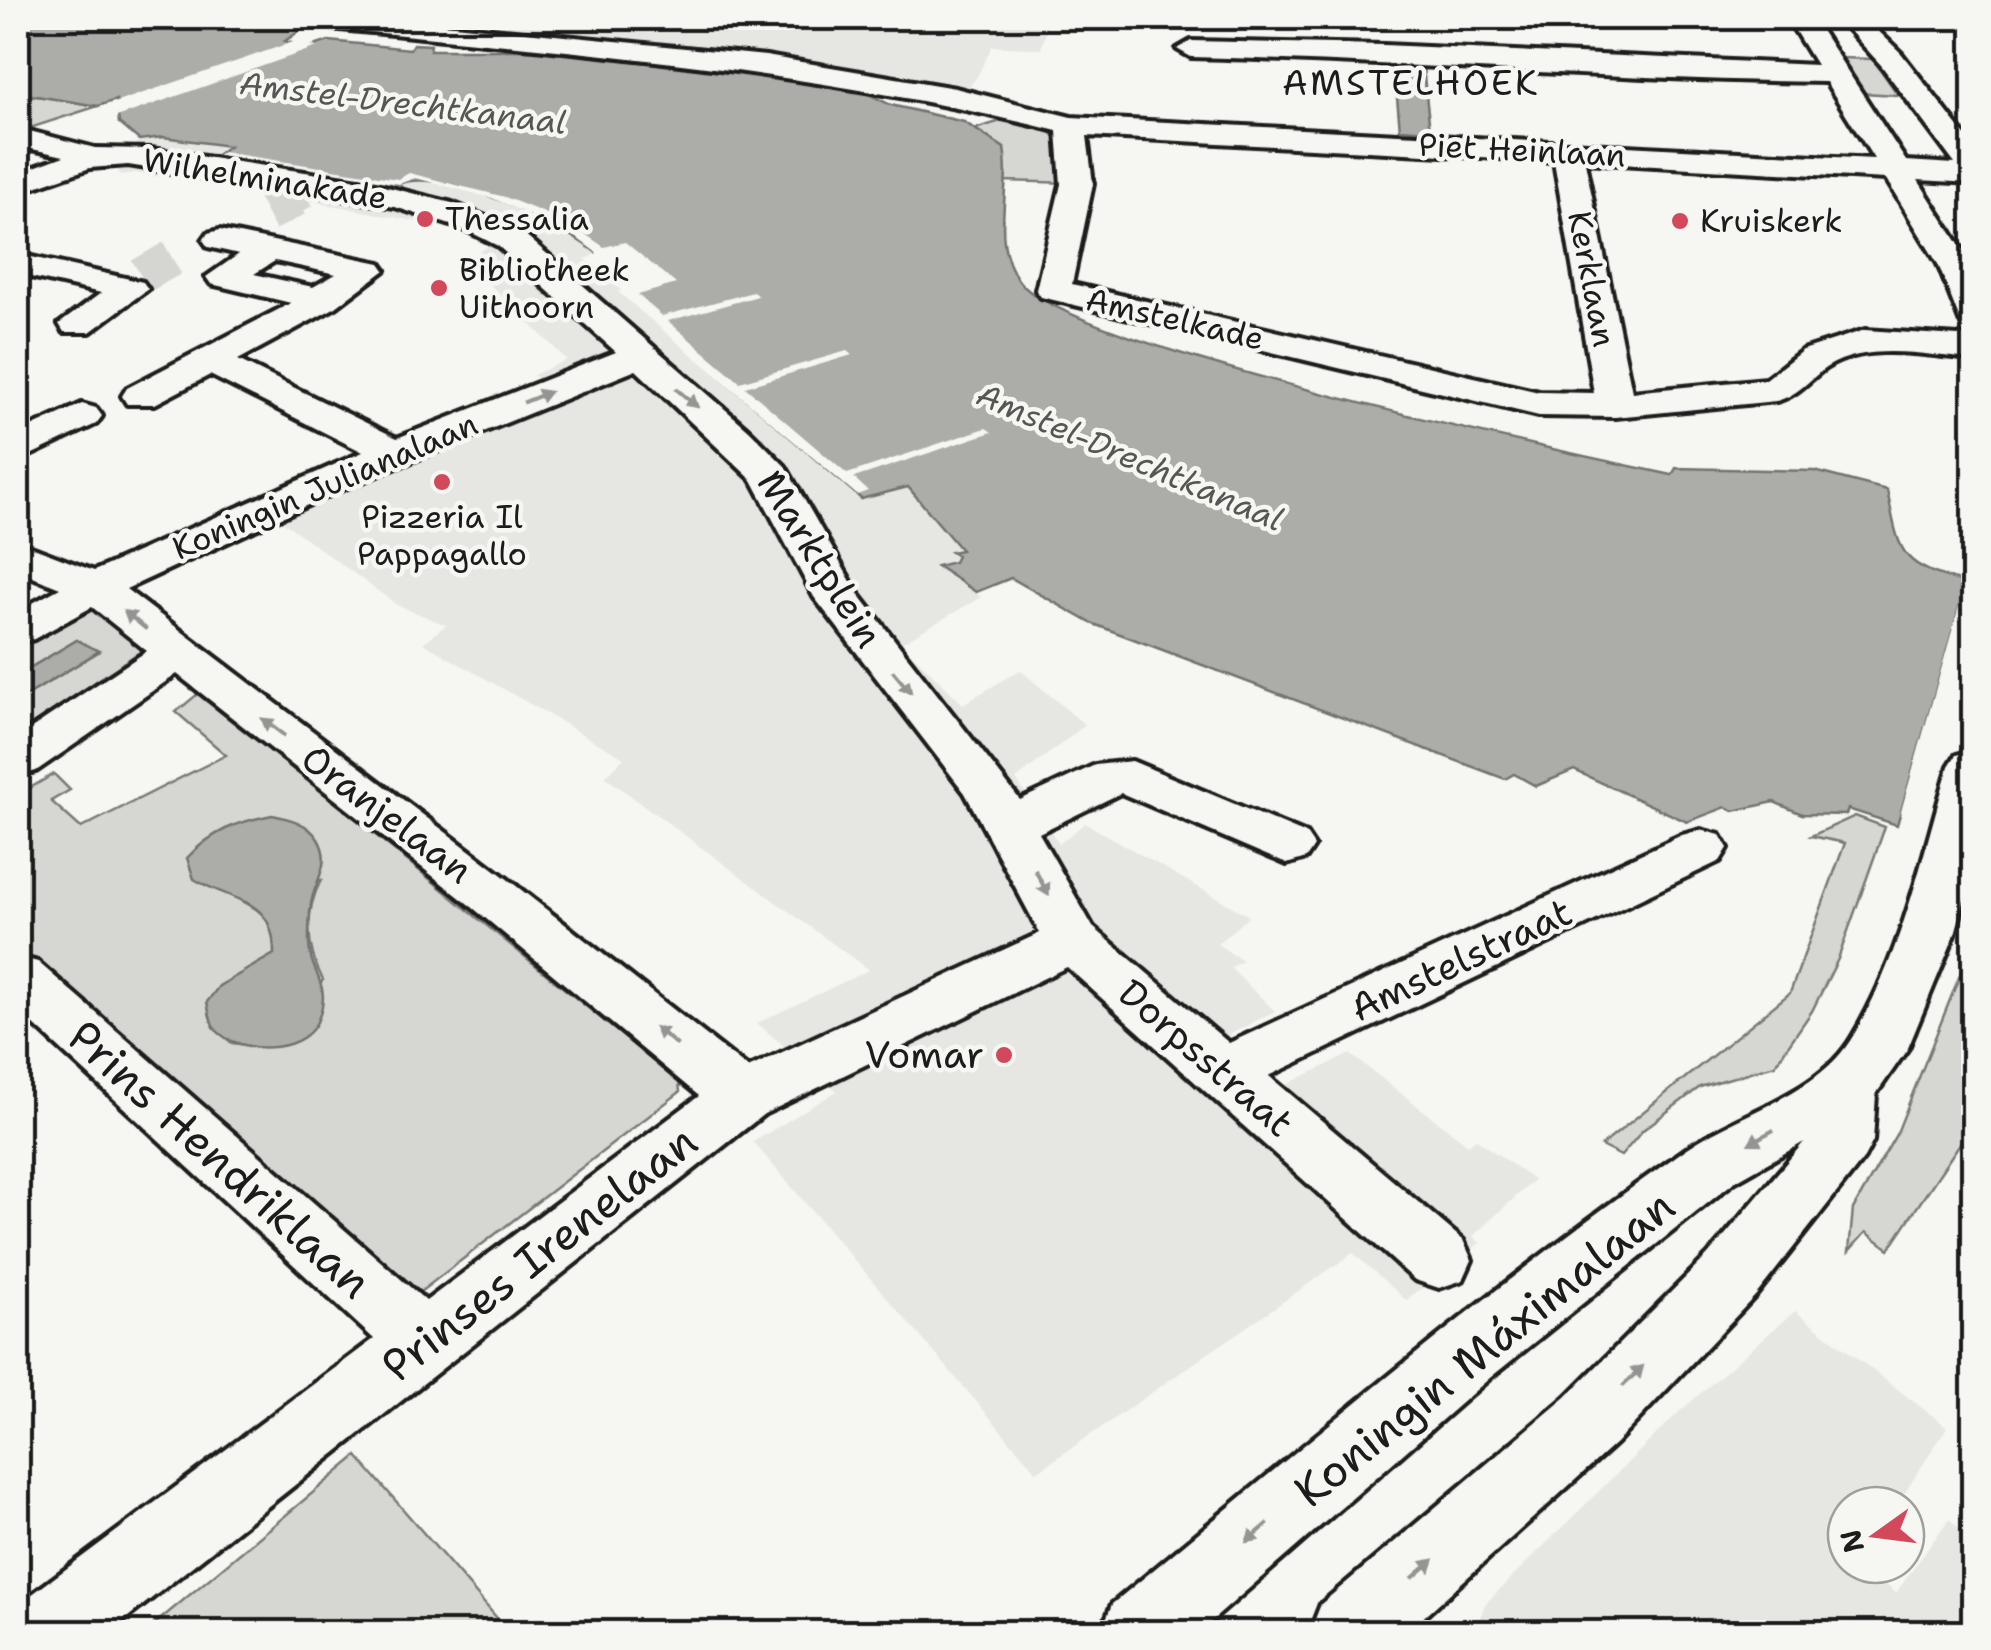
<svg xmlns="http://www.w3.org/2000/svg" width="1991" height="1650" font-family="'Shantell Sans',sans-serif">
<rect width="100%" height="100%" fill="#f6f6f2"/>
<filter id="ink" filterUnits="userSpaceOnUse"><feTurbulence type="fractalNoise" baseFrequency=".01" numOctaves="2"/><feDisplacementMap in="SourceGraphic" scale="20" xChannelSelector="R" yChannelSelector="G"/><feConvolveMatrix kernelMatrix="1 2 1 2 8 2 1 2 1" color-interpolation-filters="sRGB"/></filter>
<g filter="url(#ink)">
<!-- built -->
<g fill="#e6e6e2">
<polygon points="402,18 1050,18 1041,49 992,46 977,77 962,95 378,25"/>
<polygon points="164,136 415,176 519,206 575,234 601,254 585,259 861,499 908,487 961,551 953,553 958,560 954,562 939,566 981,597 901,643 963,704 1020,670 1085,725 1016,779 1059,844 1085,823 1249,916 1217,944 1243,961 1230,968 1275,1011 1223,1038 1277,1089 1350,1054 1468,1145 1476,1139 1534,1180 1473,1236 1480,1243 1406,1300 1353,1253 1037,1472 753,1142 837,1091 757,1023 869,970 605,777 624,758 423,643 446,625 397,605 267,510 556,388 533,375 567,360 482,277 495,271 477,253 489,246 453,229 271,193 135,173 120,175 115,162 141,139"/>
<polygon points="1795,1311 1947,1427 1897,1505 1846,1505 1846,1565 1862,1565 1896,1593 1949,1519 1973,1541 1973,1632 1475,1632 1485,1604 1678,1413"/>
</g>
<!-- green -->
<g fill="#d6d6d2" stroke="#797977" stroke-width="2.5" fill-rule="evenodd">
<polygon points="1840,58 1873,59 1898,95 1863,93"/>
<polygon points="18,93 98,106 27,129 18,126"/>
<path d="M 1017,116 C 1062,132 1060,138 1070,183 L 1002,181 L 1004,148 L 975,129 Z"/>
<polygon points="92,604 147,647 18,734 18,701 98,652 77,640 18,675 18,647"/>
<path d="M 200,692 L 679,1082 L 680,1092 L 411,1299 L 18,950 L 18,795 L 54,774 L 70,790 L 51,801 L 81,828 L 226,755 L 176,712 ZM 321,880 C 304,913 306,948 323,980 L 263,1047 L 232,1043 L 213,1027 L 220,986 L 275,954 C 274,922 266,911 236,898 Z"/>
<polygon points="1855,816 1885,827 1838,959 1812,1011 1775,1065 1700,1087 1643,1130 1621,1156 1601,1146 1790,993 1845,843 1811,836"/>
<polygon points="1973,942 1973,1124 1889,1249 1866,1232 1849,1251 1853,1209 1897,1133"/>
<polygon points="357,1456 509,1632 145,1632"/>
</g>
<!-- water -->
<g fill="#acaca9" stroke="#727271" stroke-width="2.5">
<path d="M 18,18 L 211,18 L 301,30 L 285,41 L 308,48 L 329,41 L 410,49 L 413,44 L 431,45 L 430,50 L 575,50 L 854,87 L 891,105 L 964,122 L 1004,148 C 1012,192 989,240 1019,281 C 1065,345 1572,454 1672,475 L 1676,468 L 1814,471 L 1887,490 C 1900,555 1898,564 1966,583 L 1897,825 L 1848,809 L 1846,815 L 1802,814 L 1774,802 L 1734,811 L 1726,807 L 1687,822 L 1574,770 L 1536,786 L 1514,774 L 1505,779 L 1091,623 L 1011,578 L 976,592 L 937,566 L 954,562 L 957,556 L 951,552 L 961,550 L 908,487 L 861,499 L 857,495 L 623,293 L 658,283 L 618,249 L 598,254 C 560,224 445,166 399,184 L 218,154 L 229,146 L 163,137 L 139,140 L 119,123 L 116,100 L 98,106 L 18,93 Z"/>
<polygon points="1394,66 1423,67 1430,131 1400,129"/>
<polygon points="77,640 99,651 18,701 18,675"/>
<path d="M 272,815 C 290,819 307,822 318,839 C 333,864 314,881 311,904 C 309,916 309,930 309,942 C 309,974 334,984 317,1022 C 302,1055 238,1054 216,1030 C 210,1023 209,1011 207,1002 L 219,986 L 274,954 C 274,896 235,904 194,879 L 187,858 C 212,831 237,822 272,815 Z"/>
</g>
<!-- pier -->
<g fill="#f6f6f2">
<polygon points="296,41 317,47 114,118 111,104"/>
<polygon points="222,152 398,179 409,173 505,197 569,223 604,247 625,242 676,284 638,295 662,316 753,292 758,296 668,321 740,382 847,351 852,355 745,387 847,474 986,428 992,432 854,478 868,491 857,495 618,292 649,280 617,254 595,259 591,256 597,253 573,235 492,198 415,178 399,184 216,156"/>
<polygon points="1967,578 1974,589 1973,837 1900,815"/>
</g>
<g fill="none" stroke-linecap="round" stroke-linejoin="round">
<!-- minor-tunnel-far1 -->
<polyline stroke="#d5d5d2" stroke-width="29" stroke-dasharray="29 14" stroke-linecap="butt" points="293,200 306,193"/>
<!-- minor-tunnel -->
<g stroke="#d5d5d2" stroke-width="36" stroke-dasharray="36 18" stroke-linecap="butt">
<polyline points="267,214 297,198"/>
<polyline points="141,276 181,253"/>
</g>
<defs>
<g id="minor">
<path d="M 297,18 L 383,18 L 766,56 L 955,88 L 1071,117 L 1874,159 L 1826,82 C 1614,80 1403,62 1191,57 L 1177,49 L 1191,41 L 1384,45 L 1816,65 L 1787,18 L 1813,18 L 1906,161 L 1955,164 L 1881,65 L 1838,18 L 1865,18 L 1901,53 L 1974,147 L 1974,183 L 1918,180 L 1974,268 L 1974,326 L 1961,323 L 1938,264 L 1886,179 L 1585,162 L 1632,392 L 1766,379 L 1803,350 L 1865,330 L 1974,337 L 1974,359 C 1928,356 1869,341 1827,367 C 1809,379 1798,396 1776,401 L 1615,417 L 1539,416 L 1041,297 L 1036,290 L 1061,184 L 1057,131 C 812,69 561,51 310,26 ZM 1087,136 L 1554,161 L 1594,393 L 1539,392 L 1072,284 L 1093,184 Z"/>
<path d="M 18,128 L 95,148 L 151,149 L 359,180 L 452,203 L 522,232 L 749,430 L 785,466 L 857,592 L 1020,800 L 1095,765 L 1132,761 L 1306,834 L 1314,846 L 1306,858 L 1287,864 L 1121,793 L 1039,833 L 1093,927 L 1229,1043 L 1682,835 L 1701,830 L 1720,835 L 1728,848 L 1720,861 L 1269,1076 L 1463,1240 L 1472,1260 L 1463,1280 L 1439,1288 L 1415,1280 L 1067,967 L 764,1114 L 109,1632 L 18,1632 L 19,1604 L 374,1339 L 18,1010 L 18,957 L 38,962 L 426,1301 L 699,1096 L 472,907 L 177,674 L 36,771 L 18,776 L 18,737 L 147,651 L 92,607 L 34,639 L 18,643 L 18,611 L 60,588 L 18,571 L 18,542 L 94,571 L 363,452 L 210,375 L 155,404 L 127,404 L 122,396 L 127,388 L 291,303 L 211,284 L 206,277 L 239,254 L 208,247 L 203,240 L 208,233 L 220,230 L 380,263 L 385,270 L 336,307 L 238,360 L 397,438 L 616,352 L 498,246 L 466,230 L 395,207 L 128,165 L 90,168 L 18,193 L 18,173 L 64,156 L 18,146 ZM 275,261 L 336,274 L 313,287 L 254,274 ZM 636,370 L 752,480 L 814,597 L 965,793 L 1040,933 L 748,1068 L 510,881 L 126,589 L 338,491 Z"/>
<polygon points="18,254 143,282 148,289 90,332 64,332 59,324 101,293 18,274"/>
<polygon points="82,404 96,408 102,416 96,424 18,461 18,433"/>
<path d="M 1974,750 L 1974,864 L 1955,934 L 1908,1048 L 1876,1094 L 1873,1141 L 1864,1158 L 1756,1295 L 1616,1443 L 1407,1632 L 1310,1632 L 1321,1604 L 1566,1397 L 1708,1255 L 1804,1142 L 1734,1182 L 1491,1377 L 1199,1632 L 1101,1632 L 1112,1604 C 1301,1449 1486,1289 1686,1149 C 1740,1111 1818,1096 1853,1036 C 1902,955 1922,856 1949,766 L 1956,755 Z"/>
</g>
</defs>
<!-- minor casing -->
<use href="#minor" stroke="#1c1c1c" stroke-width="8"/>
<!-- minor -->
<use href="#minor" fill="#f6f6f2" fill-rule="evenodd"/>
</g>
<!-- one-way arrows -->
<defs><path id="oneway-solid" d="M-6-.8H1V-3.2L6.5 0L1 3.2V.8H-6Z" transform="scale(2.5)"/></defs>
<g fill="#949492">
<use href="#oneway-solid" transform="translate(537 397) rotate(-22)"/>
<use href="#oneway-solid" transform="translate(687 398) rotate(40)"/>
<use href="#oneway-solid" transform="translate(135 620) rotate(-141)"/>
<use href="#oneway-solid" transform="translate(902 682) rotate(50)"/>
<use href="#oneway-solid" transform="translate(273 727) rotate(-143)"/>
<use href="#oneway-solid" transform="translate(1042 883) rotate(62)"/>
<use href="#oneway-solid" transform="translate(666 1036) rotate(-141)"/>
<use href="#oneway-solid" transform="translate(1761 1137) rotate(151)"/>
<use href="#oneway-solid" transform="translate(1633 1376) rotate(-45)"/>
<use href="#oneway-solid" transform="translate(1257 1533) rotate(140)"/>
<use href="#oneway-solid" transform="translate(1423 1569) rotate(-41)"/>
</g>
</g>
<!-- markers -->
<g fill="#d1495b" stroke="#f6f6f2" stroke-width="4">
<circle cx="425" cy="219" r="10"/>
<circle cx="1680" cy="221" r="10"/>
<circle cx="439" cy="288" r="10"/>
<circle cx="442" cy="482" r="10"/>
<circle cx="1004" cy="1055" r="10"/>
</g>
<g text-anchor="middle" stroke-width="9" stroke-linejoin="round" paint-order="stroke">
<!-- far-water labels -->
<g font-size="32" font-style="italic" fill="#565654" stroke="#f6f6f2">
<text transform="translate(403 103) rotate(7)" y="11">Amstel-Drechtkanaal</text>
<text transform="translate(1130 457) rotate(23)" y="11">Amstel-Drechtkanaal</text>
</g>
<!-- far-street labels -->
<g font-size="32" fill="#1c1c1c" stroke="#f6f6f2">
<text transform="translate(1522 150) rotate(3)" y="11">Piet Heinlaan</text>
<text transform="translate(265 179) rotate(9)" y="11">Wilhelminakade</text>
<text transform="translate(1592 279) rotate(79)" y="11">Kerklaan</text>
<text transform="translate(1175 319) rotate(13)" y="11">Amstelkade</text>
<text transform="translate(325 486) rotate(-23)" y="11">Koningin Julianalaan</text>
</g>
<!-- far-poi labels -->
<g font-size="32" fill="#1c1c1c" stroke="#f6f6f2" text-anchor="start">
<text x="445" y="230">Thessalia</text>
<text x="1700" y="232">Kruiskerk</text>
<text x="459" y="281">Bibliotheek<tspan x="459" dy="37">Uithoorn</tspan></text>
<text x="442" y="528" text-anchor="middle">Pizzeria Il<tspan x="442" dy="37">Pappagallo</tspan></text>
</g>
<!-- far-quarter labels -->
<g font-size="35" letter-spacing="2.5" fill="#1c1c1c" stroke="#f6f6f2">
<text x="1411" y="95">AMSTELHOEK</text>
</g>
<!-- street labels -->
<g font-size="38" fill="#1c1c1c" stroke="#f6f6f2">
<text transform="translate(820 559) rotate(58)" y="13">Marktplein</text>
<text transform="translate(387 814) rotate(37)" y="13">Oranjelaan</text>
<text transform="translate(1461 960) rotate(-25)" y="13">Amstelstraat</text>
<text transform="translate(1206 1058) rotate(41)" y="13">Dorpsstraat</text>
</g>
<!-- poi labels -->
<g font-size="38" fill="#1c1c1c" stroke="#f6f6f2" text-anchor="end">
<text x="984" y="1068">Vomar</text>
</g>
<!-- near-street labels -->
<g font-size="45" fill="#1c1c1c" stroke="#f6f6f2">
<text transform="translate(220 1159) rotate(42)" y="16">Prins Hendriklaan</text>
<text transform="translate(539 1253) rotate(-38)" y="16">Prinses Irenelaan</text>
<text transform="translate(1484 1348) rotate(-39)" y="16">Koningin Máximalaan</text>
</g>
</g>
<!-- margin -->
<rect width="1991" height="1650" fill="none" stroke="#f6f6f2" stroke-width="60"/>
<rect x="30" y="30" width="1931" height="1590" fill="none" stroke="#1c1c1c" stroke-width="4" filter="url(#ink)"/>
<!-- north arrow -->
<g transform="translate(1876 1535) rotate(256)"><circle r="48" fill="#f6f6f2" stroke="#9f9f9c" stroke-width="2.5"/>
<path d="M0-8L18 38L0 25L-18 38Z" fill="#d1495b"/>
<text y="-15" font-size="28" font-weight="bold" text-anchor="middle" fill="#1c1c1c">N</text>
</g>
</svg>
